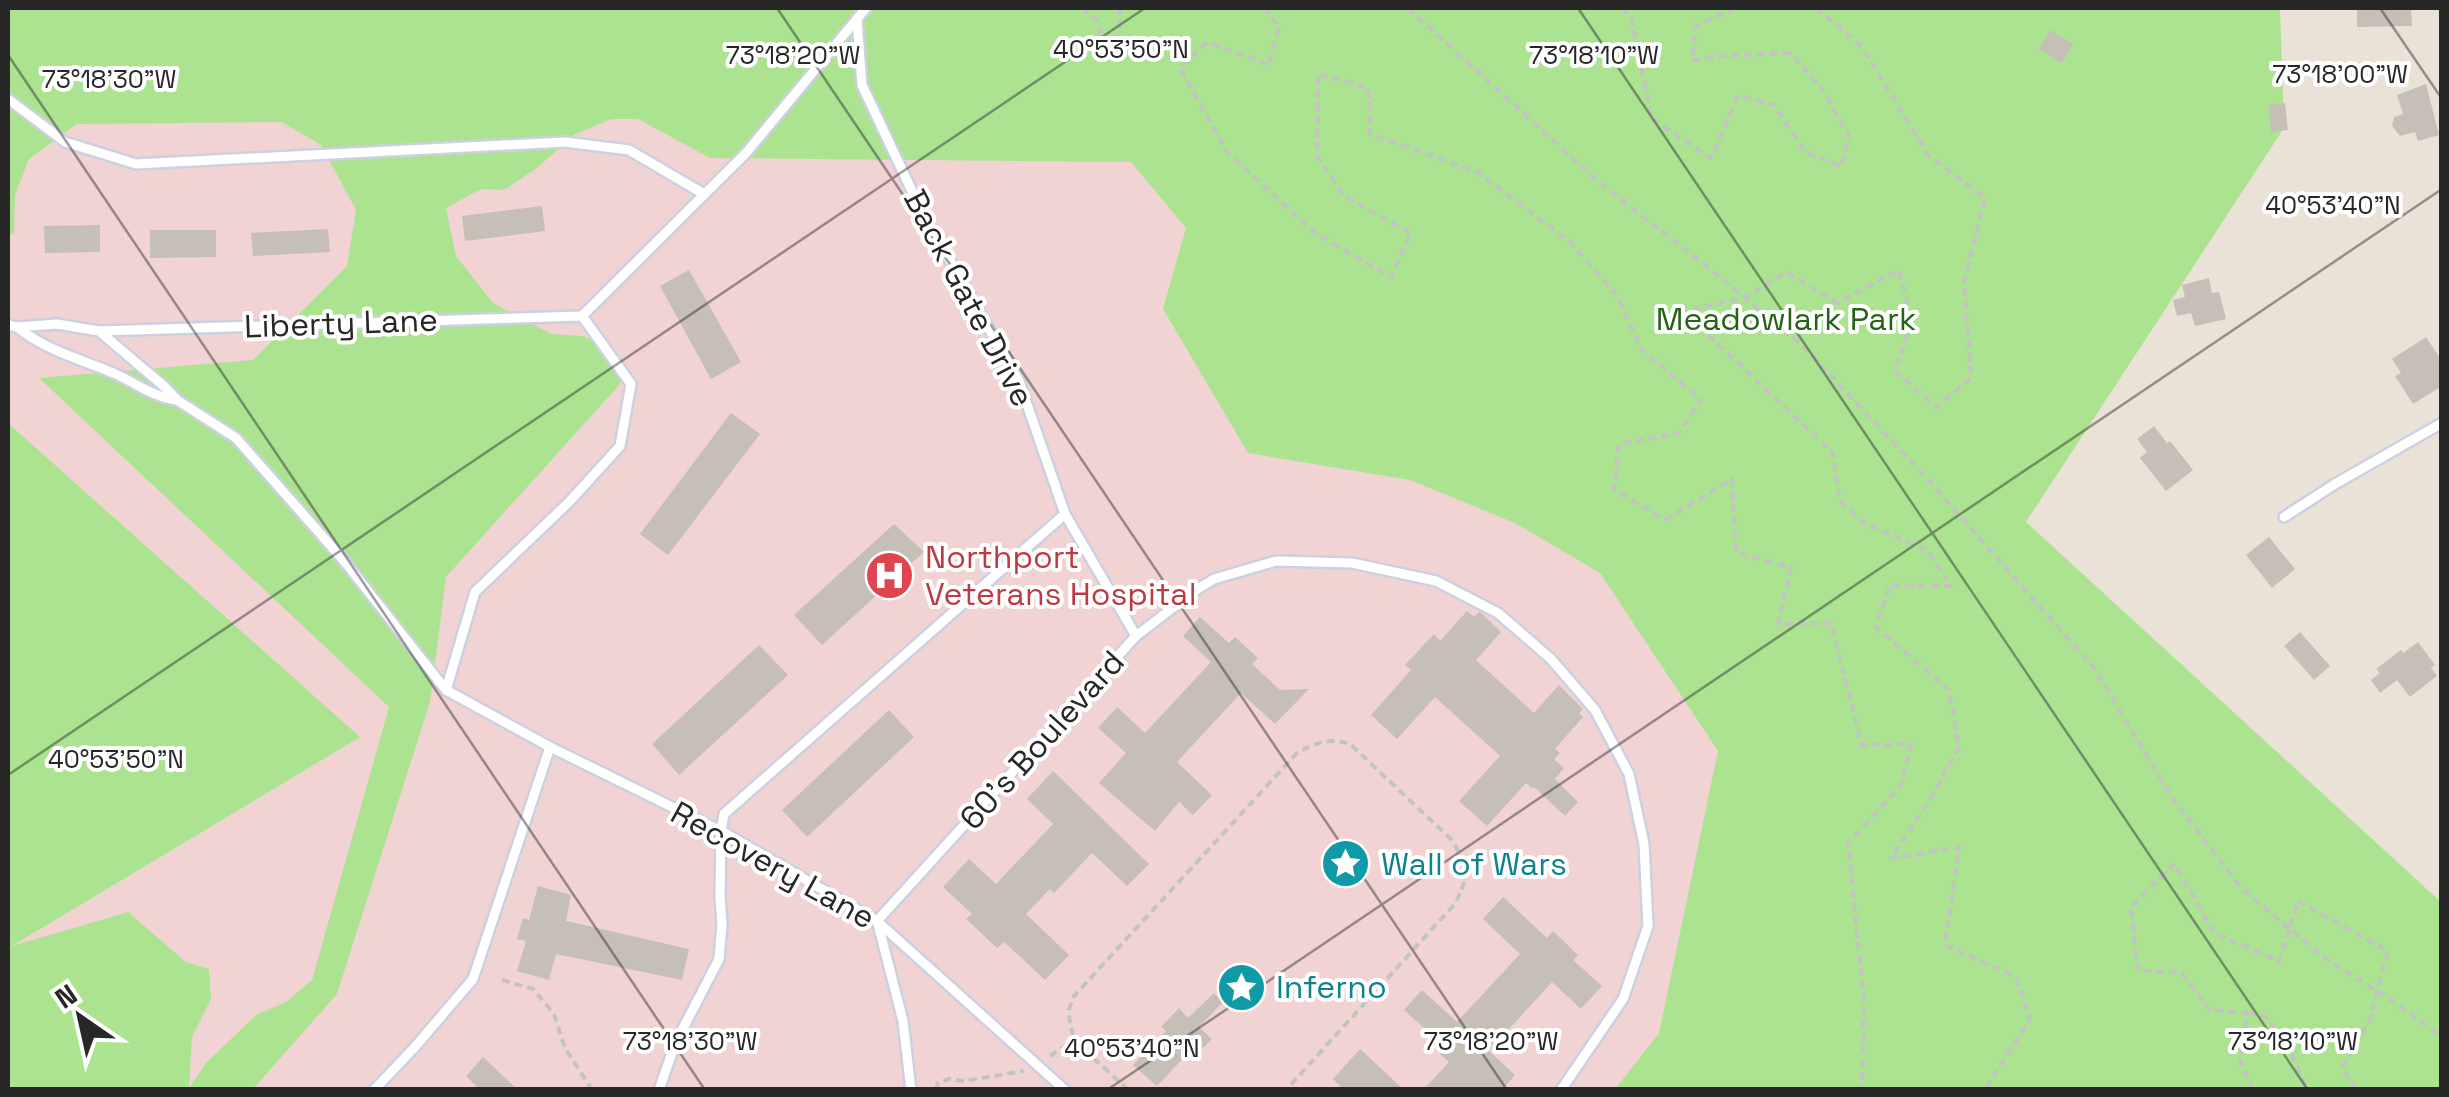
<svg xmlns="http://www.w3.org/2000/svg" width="2449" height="1097" font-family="'Space Grotesk',sans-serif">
<rect width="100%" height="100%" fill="#eae2d7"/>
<!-- medical -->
<polygon fill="#f2d3d4" points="8,8 948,8 1443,424 1761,726 1794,1089 8,1089 8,949 359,737 8,423"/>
<!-- green -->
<polygon fill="#ace391" points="8,8 2280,8 2284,128 2026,522 2441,902 2441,1089 1615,1089 1659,1033 1718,751 1600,573 1515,523 1410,480 1248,453 1163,309 1186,228 1131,162 710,158 638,119 611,119 574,135 537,168 504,190 481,189 446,208 456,256 493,303 551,334 583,336 616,351 620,384 446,577 430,702 337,994 253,1089 8,1089 8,423 360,737 12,946 128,912 186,962 209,969 211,999 192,1037 189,1088 206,1063 256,1015 286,1002 312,980 389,707 39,378 253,360 347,266 356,210 321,145 282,122 77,124 29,159 15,195 14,233 8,236"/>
<!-- building -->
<g fill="#c5bfb7">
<polygon points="2357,8 2411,8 2412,26 2357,27"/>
<polygon points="2050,30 2073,44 2062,63 2039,49"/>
<polygon points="2426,84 2439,135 2418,141 2415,132 2400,136 2392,126 2394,117 2403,114 2397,95"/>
<polygon points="2285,103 2288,130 2271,132 2269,105"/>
<polygon points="542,206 545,231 465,241 462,216"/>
<polygon points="100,225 100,252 45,253 44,226"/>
<polygon points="328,229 330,252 253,256 251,233"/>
<polygon points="150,230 216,230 216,257 150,258"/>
<polygon points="689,270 741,362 711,379 660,286"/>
<polygon points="2209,278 2212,293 2219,292 2226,319 2195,326 2191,313 2177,316 2173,300 2185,297 2182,285"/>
<polygon points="2426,337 2442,361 2442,386 2413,404 2395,376 2401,373 2392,359"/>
<polygon points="731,413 760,434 668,555 640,534"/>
<polygon points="2154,426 2167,443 2170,441 2193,470 2166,491 2140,458 2147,452 2137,439"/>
<polygon points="894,524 924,552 822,645 794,615"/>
<polygon points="2269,537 2295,569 2272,588 2246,555"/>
<polygon points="1467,611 1474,617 1479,612 1481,613 1501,632 1476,660 1534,713 1559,685 1583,709 1579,713 1583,717 1555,749 1560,753 1554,759 1564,768 1555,779 1578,802 1565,816 1534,787 1532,788 1526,783 1487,826 1459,801 1500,756 1435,697 1397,739 1371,715 1411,670 1405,665 1434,634 1440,641"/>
<polygon points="1200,617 1229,643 1235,637 1258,658 1252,664 1280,690 1309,689 1275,724 1241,693 1177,762 1212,795 1193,815 1179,802 1155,831 1099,783 1126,753 1098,728 1117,707 1145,733 1211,662 1183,636"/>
<polygon points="2300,632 2330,666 2314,680 2284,646"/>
<polygon points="2418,642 2435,665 2431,668 2437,676 2410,697 2397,680 2380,693 2371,680 2380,673 2376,669 2401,650 2403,653"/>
<polygon points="759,645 788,675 679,775 652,744"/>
<polygon points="889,710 914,737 807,837 782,810"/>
<polygon points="1053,771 1149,864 1127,886 1092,853 1054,893 1050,889 1026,914 1069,955 1045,980 1004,942 997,948 966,919 972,914 943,887 969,859 996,884 1053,824 1027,799"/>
<polygon points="538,886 571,895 566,921 689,949 682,980 556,954 549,980 517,971 526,941 517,939 523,918 529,920"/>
<polygon points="1503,897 1547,938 1553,931 1578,955 1573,960 1602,986 1581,1009 1552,982 1489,1051 1515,1075 1502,1090 1423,1090 1449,1062 1440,1054 1446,1048 1404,1010 1422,990 1457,1022 1520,954 1483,919"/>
<polygon points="1214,993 1223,1002 1199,1027 1212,1039 1195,1056 1189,1052 1157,1086 1133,1065 1166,1031 1161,1027 1179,1008 1188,1018"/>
<polygon points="1360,1049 1404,1090 1344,1090 1333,1079"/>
<polygon points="483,1057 518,1090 480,1090 466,1076"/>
</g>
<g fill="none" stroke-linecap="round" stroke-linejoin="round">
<defs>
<g id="lane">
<polyline points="857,20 862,85 919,206 1019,381 1065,514 1136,636"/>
<polyline points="8,99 65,142 136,164 565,142 629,150 704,194"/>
<polyline points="582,316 746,153 866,8"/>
<polyline points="8,325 17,327 57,324 99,331 166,388 177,400 236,438 345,562 446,690 550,747 721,831 877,921 1065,1090"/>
<path d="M 17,327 C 46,351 84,360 118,375 C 138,385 154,397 177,400"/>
<polyline points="99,331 582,316 631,384 620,446 570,501 475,592 446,690"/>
<polyline points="2284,517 2335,484 2442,423"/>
<polyline points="877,921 1136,636 1196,590 1214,579 1276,561 1352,563 1436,581 1498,613 1551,659 1595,710 1629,774 1644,844 1648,926 1623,999 1561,1090"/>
<polyline points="878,924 903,1021 911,1090"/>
<polyline points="374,1090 414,1048 473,979 550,747"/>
<polyline points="659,1090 675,1044 719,959 722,925 720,896 721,831 724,814 1065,514"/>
</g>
</defs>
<!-- lane casing -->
<use href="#lane" stroke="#ccd0e1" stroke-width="14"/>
<!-- path -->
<g stroke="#c3c3c3" stroke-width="4" stroke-dasharray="8 5" stroke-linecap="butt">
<polyline points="1082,8 1097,21 1107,58 1119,37 1120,8"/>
<polyline points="1264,8 1279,27 1269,65 1207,42 1180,68 1227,152 1316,234 1391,277 1411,233 1344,196 1317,156 1318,74 1369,88 1370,134 1477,172 1569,241 1618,297 1641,349 1701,400 1679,433 1619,444 1614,489 1665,520 1732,479 1736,552 1791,568 1778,624 1831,623 1862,745 1911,744 1901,786 1848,843 1864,1002 1862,1090"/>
<polyline points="1408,8 1600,183 1714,272 1803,346 1931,483 2094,668 2171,796 2241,888 2326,959 2388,998 2442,1036"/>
<polyline points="1622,8 1631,18 1652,119 1711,158 1738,96 1774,105 1806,153 1841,166 1849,136 1823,90 1791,53 1718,56 1693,61 1695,26 1735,8"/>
<polyline points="1816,8 1862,47 1929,156 1985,198 1964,282 1971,378 1936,407 1895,371 1912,320 1899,270 1837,303 1786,272 1745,298 1683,311 1833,453 1840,501 1864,523 1928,551 1951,586 1890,585 1876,627 1949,690 1959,747 1931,798 1891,858 1959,847 1945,945 2016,977 2030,1019 1985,1090"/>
<polyline points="502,980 533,989 554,1014 565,1048 592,1090"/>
<polyline points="2247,1013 2266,1017 2288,1045 2304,1084 2302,1090"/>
<polyline points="1050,1056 1074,1040"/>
<polyline points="936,1090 938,1083 949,1079 964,1081 1024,1071"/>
<path d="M 1128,1090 L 1074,1040 L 1068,1012 L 1074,996 L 1297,753 C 1315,743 1330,737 1350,744 L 1452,840 C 1467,866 1470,880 1453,906 L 1286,1090"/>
<polyline points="2253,1090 2240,1061 2247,1013 2210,1010 2182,973 2138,970 2131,907 2174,864 2215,934 2279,961 2298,901 2388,951 2370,1019 2342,1068 2356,1090"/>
</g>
<!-- lane -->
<use href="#lane" stroke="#fff" stroke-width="9"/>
</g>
<!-- ticks -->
<path fill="none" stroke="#272727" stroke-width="2.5" stroke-opacity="0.45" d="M 777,8 L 1507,1090M 1578,8 L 2308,1090M 2380,8 L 2442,99M 8,55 L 705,1090M 8,775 L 1145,8M 1107,1090 L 2442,189"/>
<!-- icons -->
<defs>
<symbol id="hospital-disc" viewBox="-11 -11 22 22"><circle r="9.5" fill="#e0444e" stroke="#fff"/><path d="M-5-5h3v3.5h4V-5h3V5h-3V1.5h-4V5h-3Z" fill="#fff"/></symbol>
<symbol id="sight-disc" viewBox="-11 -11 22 22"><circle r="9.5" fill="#0f9aa8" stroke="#fff"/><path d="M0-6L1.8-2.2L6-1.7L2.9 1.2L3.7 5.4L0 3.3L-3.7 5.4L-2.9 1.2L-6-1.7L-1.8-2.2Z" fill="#fff"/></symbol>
</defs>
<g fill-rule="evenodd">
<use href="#hospital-disc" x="862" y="548" width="55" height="55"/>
<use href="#sight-disc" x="1318" y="836" width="55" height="55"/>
<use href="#sight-disc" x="1214" y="960" width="55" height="55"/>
</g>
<g text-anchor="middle" stroke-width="8" stroke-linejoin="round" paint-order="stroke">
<!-- street labels -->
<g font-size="32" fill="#272727" stroke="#fff">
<text transform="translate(969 298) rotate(62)" y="11">Back Gate Drive</text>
<text transform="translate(341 323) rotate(-2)" y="11">Liberty Lane</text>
<text transform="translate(1042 740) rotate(-48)" y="11">60's Boulevard</text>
<text transform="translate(773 865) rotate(29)" y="11">Recovery Lane</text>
</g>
<!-- park labels -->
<g font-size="32" fill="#266317" stroke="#fff">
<text x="1786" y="330">Meadowlark Park</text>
</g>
<!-- health labels -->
<g font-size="32" fill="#be3a42" stroke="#fff" text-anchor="start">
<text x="925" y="568">Northport<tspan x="925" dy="37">Veterans Hospital</tspan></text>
</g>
<!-- culture labels -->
<g font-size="32" fill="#0d838f" stroke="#fff" text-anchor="start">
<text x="1381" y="875">Wall of Wars</text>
<text x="1276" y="998">Inferno</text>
</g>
</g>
<g font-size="25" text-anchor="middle" fill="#272727" stroke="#fff" stroke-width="8" stroke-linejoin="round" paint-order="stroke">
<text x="1121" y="58">40°53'50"N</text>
<text x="793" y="64">73°18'20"W</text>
<text x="1594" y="64">73°18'10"W</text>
<text x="2340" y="83">73°18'00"W</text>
<text x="109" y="88">73°18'30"W</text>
<text x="2333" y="214">40°53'40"N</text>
<text x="116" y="768">40°53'50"N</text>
<text x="690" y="1050">73°18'30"W</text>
<text x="1491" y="1050">73°18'20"W</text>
<text x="2293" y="1050">73°18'10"W</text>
<text x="1132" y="1057">40°53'40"N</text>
</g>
<!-- border -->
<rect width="2449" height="1097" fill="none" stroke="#272727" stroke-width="20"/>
<!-- north arrow -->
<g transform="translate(80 1017) rotate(326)" stroke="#ffffff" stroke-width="8" paint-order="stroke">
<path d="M0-8L18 38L0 25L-18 38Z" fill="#272727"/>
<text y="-15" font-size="28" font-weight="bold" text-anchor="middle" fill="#272727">N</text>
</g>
</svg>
